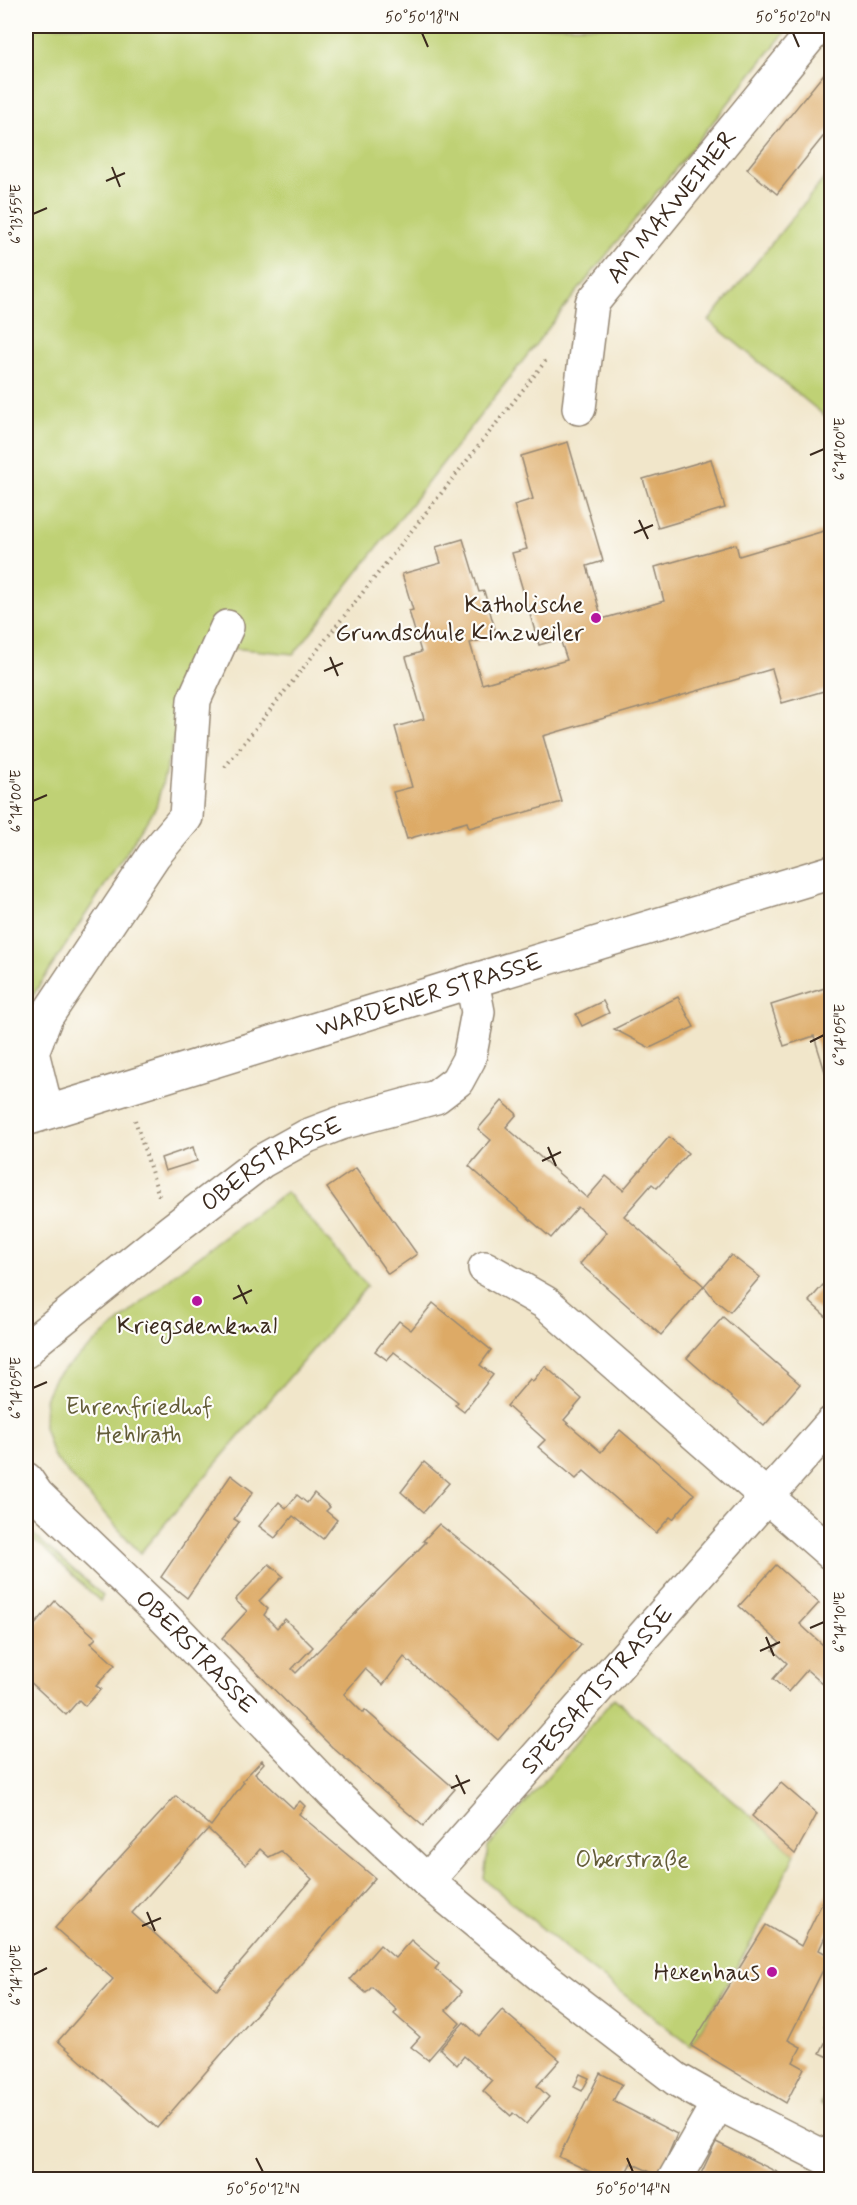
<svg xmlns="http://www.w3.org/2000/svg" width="857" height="2205" font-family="Mynerve,sans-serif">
<rect width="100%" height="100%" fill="#fdfcf7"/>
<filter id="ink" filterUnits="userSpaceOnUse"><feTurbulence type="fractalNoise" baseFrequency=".0167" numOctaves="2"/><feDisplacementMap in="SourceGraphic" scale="12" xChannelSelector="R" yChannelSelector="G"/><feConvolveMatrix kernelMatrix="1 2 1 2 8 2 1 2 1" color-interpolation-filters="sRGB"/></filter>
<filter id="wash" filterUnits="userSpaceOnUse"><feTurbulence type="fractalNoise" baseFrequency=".008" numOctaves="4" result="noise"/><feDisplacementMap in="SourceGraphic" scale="24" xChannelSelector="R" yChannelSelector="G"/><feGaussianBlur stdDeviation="1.35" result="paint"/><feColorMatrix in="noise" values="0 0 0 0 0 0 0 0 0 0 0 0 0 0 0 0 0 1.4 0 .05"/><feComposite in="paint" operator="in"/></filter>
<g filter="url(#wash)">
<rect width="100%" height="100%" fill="#f1e6ca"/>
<!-- green -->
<g fill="#bfd174" stroke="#7d7e49" stroke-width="1.5">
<polygon points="26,26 790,26 568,303 294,654 199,645 156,807 26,1006"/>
<polygon points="831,170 831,421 709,321"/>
<polygon points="286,1192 367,1286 140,1553 53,1456 44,1427 45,1399 55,1377 176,1273"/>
<polygon points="26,1528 103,1596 100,1601 43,1547 26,1536"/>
<polygon points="614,1698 795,1854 756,1934 691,2046 587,1966 484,1879 488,1847"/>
<polygon points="831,2083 831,2110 821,2104"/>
</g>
<g id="blocks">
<!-- building -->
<g fill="#da6" fill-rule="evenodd">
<polygon points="831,65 831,127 777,194 747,169"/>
<polygon points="568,442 603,561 587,566 602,619 664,601 655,567 736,544 739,556 824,531 829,549 831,548 831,689 782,703 772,669 543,736 562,802 469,828 467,822 407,839 393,792 412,787 395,727 424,719 406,657 421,652 409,611 413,610 402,574 441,563 436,547 463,539 479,592 484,591 497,636 470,643 482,684 567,660 560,639 539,645 512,553 527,549 514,505 533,499 521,456"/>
<polygon points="711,459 725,508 658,528 643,479"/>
<polygon points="825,988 827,992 831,991 831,1077 827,1078 814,1036 784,1046 771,1005"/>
<polygon points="678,997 694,1027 650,1048 614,1029"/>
<polygon points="603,1001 609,1013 582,1026 576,1014"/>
<polygon points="502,1101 517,1114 506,1127 587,1198 606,1176 623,1190 669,1137 688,1153 657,1188 652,1184 624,1216 704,1286 661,1335 580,1264 607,1232 578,1207 551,1238 469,1166 491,1140 478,1129"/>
<polygon points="193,1147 197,1161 165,1171 161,1158"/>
<polygon points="356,1168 417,1254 388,1274 327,1188"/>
<polygon points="731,1255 760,1277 730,1312 715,1300 704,1286"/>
<polygon points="831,1276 831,1321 809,1301"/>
<polygon points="433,1303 491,1350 480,1365 493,1375 464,1412 455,1405 458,1402 394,1352 387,1360 375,1351 399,1321 411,1330"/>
<polygon points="723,1317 800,1384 764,1426 687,1358"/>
<polygon points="545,1366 582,1399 564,1420 601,1452 620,1430 694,1494 673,1519 670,1517 656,1533 584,1471 576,1479 538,1447 545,1440 507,1406 530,1379 533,1381"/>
<polygon points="424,1462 449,1483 424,1512 401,1492"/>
<polygon points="231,1475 253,1492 234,1519 239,1522 187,1598 161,1577"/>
<polygon points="314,1493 330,1507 326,1511 337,1520 323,1539 293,1516 275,1538 259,1526 279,1502 286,1508 297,1495 307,1503"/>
<polygon points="439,1524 477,1554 581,1645 498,1740 404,1657 383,1685 365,1669 344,1694 363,1713 365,1710 455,1789 423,1826 332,1747 222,1638 247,1611 235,1600 269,1564 283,1576 259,1601 268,1609 264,1615 277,1628 285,1619 313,1647 292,1669 296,1673 426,1542 423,1541"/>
<polygon points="776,1565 819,1603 800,1624 824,1646 831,1637 831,1691 807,1670 788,1692 773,1679 787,1663 773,1650 780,1643 739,1606"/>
<polygon points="55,1601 96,1638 91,1643 115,1665 96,1686 101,1689 85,1706 79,1700 66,1715 26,1678 26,1625 28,1623 33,1627"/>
<path d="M 262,1760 L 264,1763 L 255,1773 L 293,1808 L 300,1801 L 305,1806 L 299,1814 L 375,1878 L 157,2128 L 58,2041 L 113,1979 L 55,1928 L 176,1796 L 211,1826 L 244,1782 L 242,1781 ZM 208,1829 L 246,1865 L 260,1849 L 269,1857 L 281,1851 L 312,1879 L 217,1990 L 132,1913 Z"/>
<polygon points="781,1783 817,1814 795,1854 752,1816"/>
<polygon points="831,1885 831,1924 819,1950 830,1956 788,2040 801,2047 793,2062 804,2068 786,2103 691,2046 766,1925 801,1946"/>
<polygon points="411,1940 439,1964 435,1969 462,1992 446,2010 460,2023 428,2060 411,2047 420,2037 394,2014 397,2010 372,1987 366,1993 350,1979 380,1945 395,1958"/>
<polygon points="502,2010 560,2060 537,2086 549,2097 526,2124 513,2113 511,2116 483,2091 492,2081 464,2056 457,2065 440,2049 464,2022 479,2036"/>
<polygon points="831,2012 831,2058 820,2053 831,2031 824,2027"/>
<polygon points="600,2073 622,2084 613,2101 677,2134 659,2176 631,2163 622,2180 594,2180 597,2175 559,2157"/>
<polygon points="580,2074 589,2078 582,2091 574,2087"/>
<polygon points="716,2142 793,2180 735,2180 727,2175 725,2180 698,2180"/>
</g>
</g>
</g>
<g filter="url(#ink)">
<use href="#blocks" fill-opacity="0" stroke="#968874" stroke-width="1.5"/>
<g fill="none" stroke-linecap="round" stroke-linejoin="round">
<defs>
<g id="minor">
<path id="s1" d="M 579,408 L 592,303 L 818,26"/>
<polyline points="47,1112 32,1052 46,1017 154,855 186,817 194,700 227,627"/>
<path id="s2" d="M 26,1119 L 472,981 L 832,872"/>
<polyline points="485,1268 546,1303 832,1554"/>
<path id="s3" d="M 26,1351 L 35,1341 L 171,1231 L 262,1161 L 307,1136 L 341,1123 L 436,1097 L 457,1081 L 469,1059 L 478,1012 L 472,981"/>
<path id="s4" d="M 26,1479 L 37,1495 L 162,1615 L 333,1793 L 427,1881 L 542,1976 L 676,2079 L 718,2103 L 832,2161"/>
<path id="s5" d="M 427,1881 L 832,1423"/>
<polyline points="674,2180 718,2103"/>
</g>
</defs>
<!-- minor casing -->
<use href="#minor" stroke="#968874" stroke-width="36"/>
<!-- path -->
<g stroke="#968874" stroke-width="4" stroke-dasharray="1.5 4.5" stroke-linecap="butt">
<polyline points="225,767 548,358"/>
<polyline points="135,1120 159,1196"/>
</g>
<!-- minor -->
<use href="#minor" stroke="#fff" stroke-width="33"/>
</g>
</g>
<!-- ticks -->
<path fill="none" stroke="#3b2a1e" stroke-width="2" d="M 422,33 L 428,47M 793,33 L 799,47M 112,167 L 120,187M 106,181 L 125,173M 33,214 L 47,208M 810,455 L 824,449M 639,520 L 648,539M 634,533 L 653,525M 330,657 L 338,676M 324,671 L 343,663M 33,801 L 47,795M 810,1042 L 824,1035M 548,1147 L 556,1166M 542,1161 L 561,1152M 238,1285 L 247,1304M 233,1299 L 252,1290M 33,1388 L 47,1382M 810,1628 L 824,1622M 766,1637 L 774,1656M 760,1651 L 780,1642M 456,1775 L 465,1794M 451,1788 L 470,1780M 147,1912 L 155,1931M 142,1926 L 161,1918M 33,1975 L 47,1968M 256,2158 L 263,2172M 627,2158 L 633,2172"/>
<!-- markers -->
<g fill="#b5179e" stroke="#fdfcf7" stroke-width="2">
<circle cx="596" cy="618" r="6"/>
<circle cx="197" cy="1301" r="6"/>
<circle cx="772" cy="1972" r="6"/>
</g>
<g text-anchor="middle" stroke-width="4.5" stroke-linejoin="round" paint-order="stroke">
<!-- street labels -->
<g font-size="24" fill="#3b2a1e" stroke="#fdfcf7">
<text dy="8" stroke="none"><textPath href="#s1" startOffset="231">AM MAXWEIHER</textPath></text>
<text dy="8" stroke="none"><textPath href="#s2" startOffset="422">WARDENER STRASSE</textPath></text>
<text dy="8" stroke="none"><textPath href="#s3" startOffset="310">OBERSTRASSE</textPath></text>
<text dy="8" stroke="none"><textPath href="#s4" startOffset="243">OBERSTRASSE</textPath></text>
<text dy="8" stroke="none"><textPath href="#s5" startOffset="256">SPESSARTSTRASSE</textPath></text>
</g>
<!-- poi labels -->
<g font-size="24" fill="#3b2a1e" stroke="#fdfcf7" text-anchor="end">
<text x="584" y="612">Katholische<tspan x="584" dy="28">Grundschule Kinzweiler</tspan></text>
<text x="197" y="1333" text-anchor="middle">Kriegsdenkmal</text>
<text x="760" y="1980">Hexenhaus</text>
</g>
<!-- park labels -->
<g font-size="24" fill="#635c38" stroke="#fdfcf7">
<text x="139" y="1414">Ehrenfriedhof<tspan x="139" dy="28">Hehlrath</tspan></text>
<text x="632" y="1867">Oberstraße</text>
</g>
</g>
<!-- margin -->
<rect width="857" height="2205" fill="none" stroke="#fdfcf7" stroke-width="66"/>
<rect x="33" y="33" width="791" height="2139" fill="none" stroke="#3b2a1e" stroke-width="2"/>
<g font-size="15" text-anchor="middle" fill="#3b2a1e">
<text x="422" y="22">50°50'18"N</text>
<text x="793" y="22">50°50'20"N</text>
<text transform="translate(16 214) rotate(-90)" y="5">6°13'55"E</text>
<text transform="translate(840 449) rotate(-90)" y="5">6°14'00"E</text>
<text transform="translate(16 801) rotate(-90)" y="5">6°14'00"E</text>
<text transform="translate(840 1035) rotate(-90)" y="5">6°14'05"E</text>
<text transform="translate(16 1388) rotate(-90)" y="5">6°14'05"E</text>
<text transform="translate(840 1622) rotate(-90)" y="5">6°14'10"E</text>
<text transform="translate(16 1975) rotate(-90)" y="5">6°14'10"E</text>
<text x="263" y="2194">50°50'12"N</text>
<text x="633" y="2194">50°50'14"N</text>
</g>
</svg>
